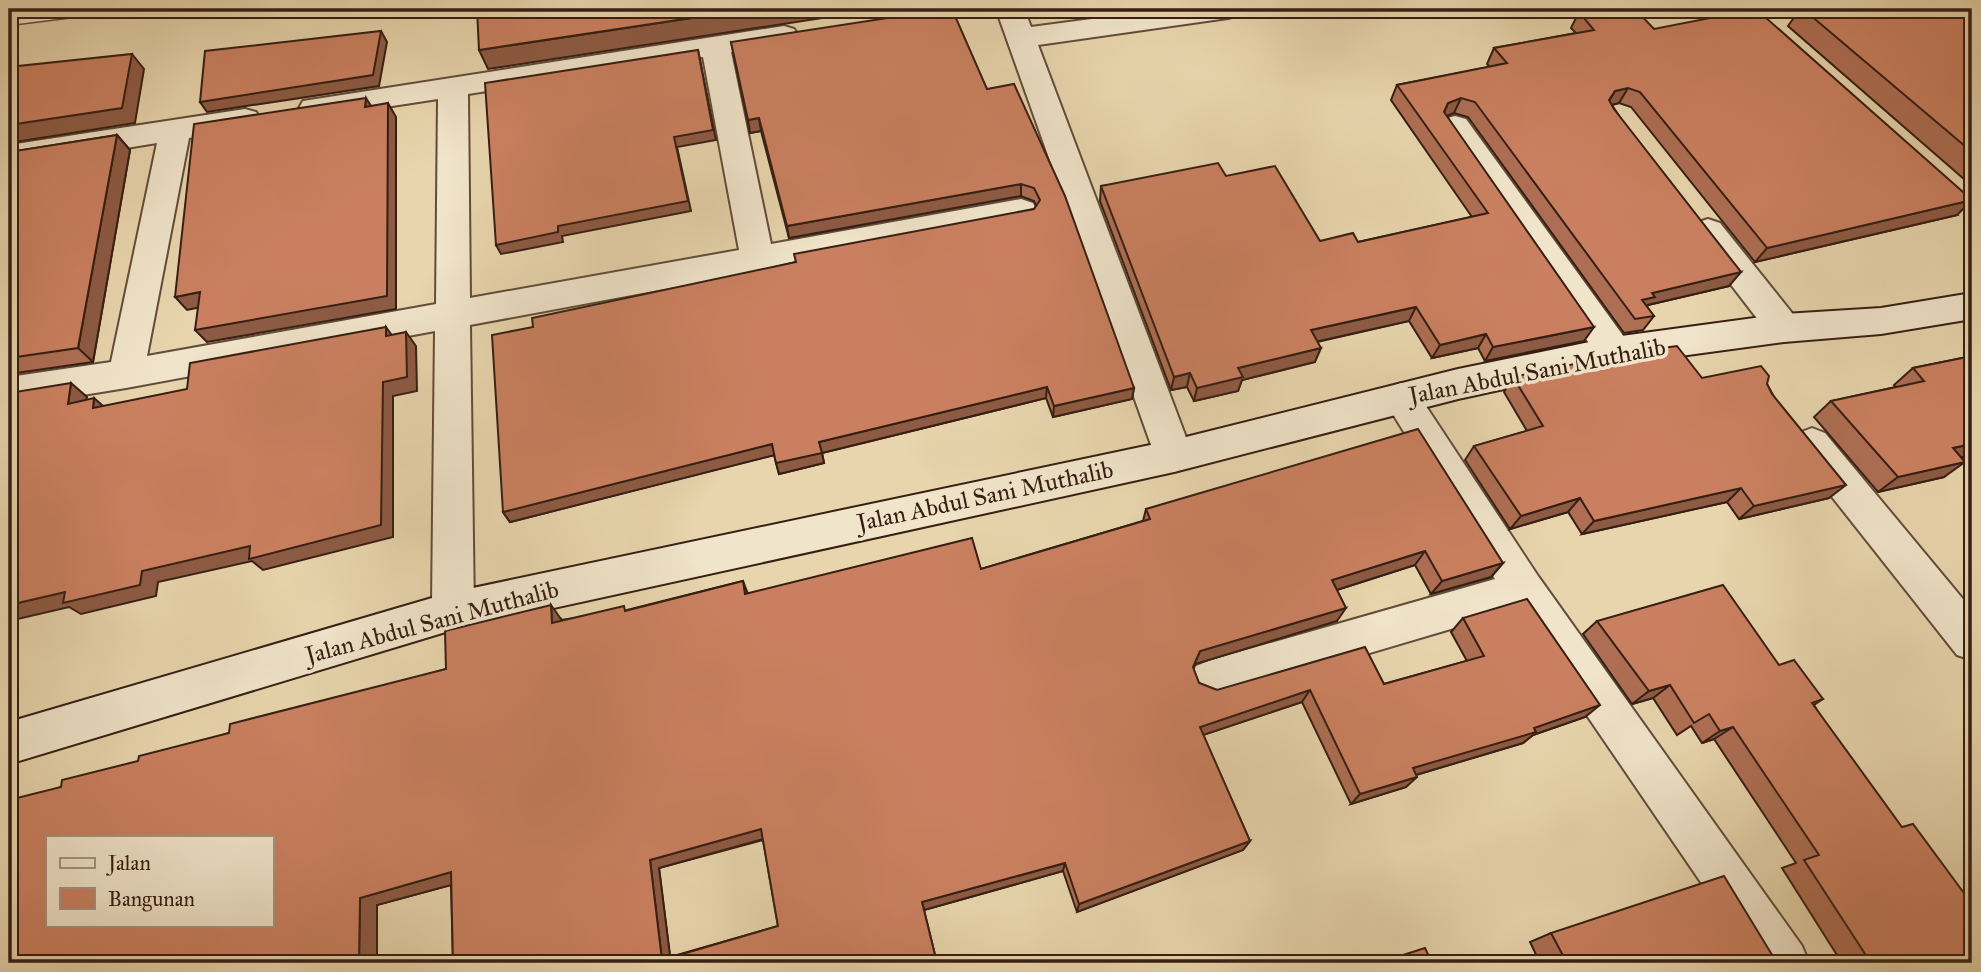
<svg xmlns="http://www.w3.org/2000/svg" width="1981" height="972" font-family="'IM FELL Great Primer',serif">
<rect width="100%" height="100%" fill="#e8d5ad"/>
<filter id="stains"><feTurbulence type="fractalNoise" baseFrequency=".00286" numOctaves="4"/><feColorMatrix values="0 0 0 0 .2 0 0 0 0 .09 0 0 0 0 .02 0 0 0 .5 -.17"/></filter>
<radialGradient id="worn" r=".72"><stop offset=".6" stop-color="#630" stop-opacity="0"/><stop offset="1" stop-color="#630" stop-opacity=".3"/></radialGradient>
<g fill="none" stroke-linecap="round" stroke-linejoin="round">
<defs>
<polygon id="lane" points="25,9 93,9 89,14 81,16 9,25 9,11"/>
<g id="street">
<polygon points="996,9 1024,9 1031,27 1167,9 1242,9 1238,15 1228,18 1038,45 1193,456 1187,467 1174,472 1161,467 1155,456"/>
<path d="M 784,26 L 794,29 L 798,35 L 794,41 L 731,52 L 771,244 L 1021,199 L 1033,203 L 1037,211 L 1033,219 L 1021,223 L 470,325 L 474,610 C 467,624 463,626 449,631 L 434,625 L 428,612 L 432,603 L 435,331 L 126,388 L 9,407 L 9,377 L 111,362 L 157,143 L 9,167 L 9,145 L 245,109 L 256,112 L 260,119 L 256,126 L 189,138 L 147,356 L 436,304 L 438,99 L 314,118 L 303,115 L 299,108 L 303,101 ZM 703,57 L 739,250 L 470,298 L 468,94 Z"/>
<polygon points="1455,116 1466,119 1627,341 1632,351 1627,361 1614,365 1601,361 1440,126 1444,119"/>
<polygon points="1708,219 1720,223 1796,318 1802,328 1796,338 1784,342 1772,338 1696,239 1692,231 1696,223"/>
<polygon points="1401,383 1414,388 1538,576 1802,946 1809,963 1756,963 1515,610 1211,700 1196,694 1190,680 1196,666 1211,660 1495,579 1383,398 1388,388"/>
<polygon points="1812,428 1825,433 1972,610 1972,660 1957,655 1799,455 1793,444 1799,433"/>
</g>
<polygon id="secondary" points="1972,293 1972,319 1881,334 1784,342 1614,365 1458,399 1174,472 449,631 9,764 9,722 449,593 1174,440 1458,369 1614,337 1784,314 1881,308"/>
</defs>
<!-- lane casing -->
<use href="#lane" stroke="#624c3a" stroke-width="3"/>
<!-- street casing -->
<use href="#street" stroke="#624c3a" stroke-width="4"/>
<!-- secondary casing -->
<use href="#secondary" stroke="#361e13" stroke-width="4"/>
<!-- lane -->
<use href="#lane" fill="#f0e4ca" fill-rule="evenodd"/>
<!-- street -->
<use href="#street" fill="#f0e4ca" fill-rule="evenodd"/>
<!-- secondary -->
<use href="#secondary" fill="#f0e4ca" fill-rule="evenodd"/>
</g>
<!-- wall -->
<g fill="#ae6e53" stroke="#361e13" stroke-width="2" fill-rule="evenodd">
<polygon points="1800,9 1972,9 1972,186 1788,26"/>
<polygon points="1579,12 1654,29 1957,215 1755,262 1631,107 1619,103 1612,105 1729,286 1648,305 1647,307 1654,316 1643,330 1624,333 1468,117 1454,113 1447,116 1584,341 1485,361 1478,348 1432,358 1409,321 1317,342 1315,362 1242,380 1238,391 1194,401 1187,387 1171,390 1100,201 1101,186 1226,176 1320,241 1358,242 1472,217 1391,100 1397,85 1490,67 1487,64 1494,48 1576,33 1571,28"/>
<polygon points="731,42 987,89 1134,388 1132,399 1053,417 1046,398 822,453 824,463 779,474 774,455 510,522 503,512 533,327 796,262 1034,209 1036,206 1034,201 1021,196 789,238 761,131 750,133"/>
<polygon points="117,135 130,150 93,362 9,374 9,152"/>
<polygon points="1972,356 1961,458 1944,477 1878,492 1814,417 1831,401 1896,387 1894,385 1913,368"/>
<polygon points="1513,377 1702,378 1767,384 1829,498 1739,519 1727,502 1582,534 1568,512 1510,529 1465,460 1474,446 1527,431 1504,392"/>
<path d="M 1146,509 L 1503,563 L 1491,577 L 1431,594 L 1415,565 L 1337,590 L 1337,621 L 1195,664 L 1193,668 L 1199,683 L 1217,690 L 1384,684 L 1467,661 L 1451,632 L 1463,618 L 1585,717 L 1533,735 L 1523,743 L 1416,775 L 1406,787 L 1351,804 L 1302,702 L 1203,735 L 1250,841 L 1243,850 L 1077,912 L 1063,871 L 924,910 L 937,963 L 453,963 L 451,885 L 377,905 L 61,787 L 229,733 L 446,669 L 561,619 L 561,620 L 627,610 L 743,581 L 748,594 L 981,569 L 1143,521 ZM 763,840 L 778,926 L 670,957 L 659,868 Z"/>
<polygon points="1597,621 1779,665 1823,699 1814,705 1972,963 1842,963 1782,868 1796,863 1714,739 1702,743 1691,726 1677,735 1653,698 1632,704 1583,634"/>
<polygon points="1551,933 1777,963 1540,963 1530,942"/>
</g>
<!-- shaded-wall -->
<g fill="#8d5a43" stroke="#361e13" stroke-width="2">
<polygon points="751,9 881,9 488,69 479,50"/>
<polygon points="381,31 387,42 379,86 207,112 200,102"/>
<polygon points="698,50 716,140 677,147 691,211 562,236 563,242 501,254 496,245 558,226 674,137"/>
<polygon points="132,54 144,69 135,123 9,143 9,125"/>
<polygon points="1628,88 1619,103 1606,106 1601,115 1615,91"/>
<polygon points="366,98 375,112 365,107"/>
<polygon points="1461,98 1454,113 1442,118 1448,103"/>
<polygon points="388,103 396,117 396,309 207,342 195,330"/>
<polygon points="759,118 761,131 750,133 748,120"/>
<polygon points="117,135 130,150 93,362 78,348"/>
<polygon points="1021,184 1021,196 789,238 787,226"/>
<polygon points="1972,200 1957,215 1755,262 1767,248"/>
<polygon points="1741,272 1729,286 1648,305 1644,311 1642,300 1652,293"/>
<polygon points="200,292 211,305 187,310 175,297"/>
<polygon points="1416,307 1409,321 1306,344 1311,330"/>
<polygon points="386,327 396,341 386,336"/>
<polygon points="1594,327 1584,341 1485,361 1493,347"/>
<polygon points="406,332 416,346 417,391 393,396 393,537 263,570 252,561 158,582 156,596 81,614 69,607 9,621 9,605 65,592 142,571 383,382"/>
<polygon points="1486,334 1478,348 1432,358 1440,345"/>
<polygon points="1321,348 1315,362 1242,380 1238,391 1194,401 1197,388 1238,368"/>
<polygon points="1190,373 1187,387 1171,390 1174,377"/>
<polygon points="71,383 87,397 84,417 68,404"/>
<polygon points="1047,387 1046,398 822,453 824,463 779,474 776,463 819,442"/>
<polygon points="1134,388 1132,399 1053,417 1054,406"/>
<polygon points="94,398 110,412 93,408"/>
<polygon points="772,444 775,455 510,522 503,512"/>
<polygon points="1972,444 1972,455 1933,464 1953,448"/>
<polygon points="1965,462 1944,477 1878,492 1898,477"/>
<polygon points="1846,485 1829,498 1739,519 1754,506"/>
<polygon points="1741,488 1727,502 1582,534 1594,521"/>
<polygon points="1580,498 1568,512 1510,529 1521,516"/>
<polygon points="1425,551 1415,565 1324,594 1332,580"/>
<polygon points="1503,563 1491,577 1431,594 1442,581"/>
<polygon points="551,605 561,619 563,636 552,623"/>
<polygon points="1346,608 1337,621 1195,664 1188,679 1200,651"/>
<polygon points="1670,685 1653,698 1632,704 1649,691"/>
<polygon points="1310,690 1302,702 1194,738 1200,727"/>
<polygon points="1600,705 1585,717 1533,735 1523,743 1402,779 1413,768"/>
<polygon points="1733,727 1714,739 1702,743 1720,731"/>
<polygon points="1417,777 1406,787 1351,804 1360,794"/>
<polygon points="761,829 767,838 659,868 671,963 662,960 650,860"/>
<polygon points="1250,841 1243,850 1077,912 1079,904"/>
<polygon points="1065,863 1063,871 924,910 922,902"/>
<polygon points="451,872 466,881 377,905 377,963 359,963 360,898"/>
</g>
<!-- building -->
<g fill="#ca8060" stroke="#361e13" stroke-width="2" fill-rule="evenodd">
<polygon points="477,9 751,9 479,50"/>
<polygon points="946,9 952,9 987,89 1014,84 1065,196 1134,388 1054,406 1047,387 819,442 822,453 776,463 772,444 503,512 492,335 533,327 532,318 796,262 794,254 1034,209 1040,200 1034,188 1021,184 787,226 759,118 748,120 731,42"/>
<polygon points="1598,9 1635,9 1654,29 1756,9 1972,200 1767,248 1640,92 1628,88 1615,91 1609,100 1614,109 1741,272 1652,293 1655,297 1642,300 1654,316 1635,319 1475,102 1461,98 1448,103 1444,112 1594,327 1493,347 1486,334 1440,345 1416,307 1311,330 1321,348 1238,368 1243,377 1197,388 1190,373 1174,377 1101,186 1218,163 1226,176 1275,166 1320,241 1353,233 1358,242 1488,213 1397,85 1507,63 1494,48 1594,30 1579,12"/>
<polygon points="1803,9 1972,9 1972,152"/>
<polygon points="381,31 373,75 200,102 205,51"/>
<polygon points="698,50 713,130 674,137 688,201 558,226 558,232 496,245 485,83"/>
<polygon points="132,54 122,108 9,125 9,67"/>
<polygon points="366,98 365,107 388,103 387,296 195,330 200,292 175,297 194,124"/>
<polygon points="117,135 78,348 9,358 9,152"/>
<polygon points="386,327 386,336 406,332 407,377 383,382 381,525 249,559 250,546 142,571 140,585 63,603 65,592 9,605 9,393 71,383 68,404 94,398 93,408 187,389 190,363"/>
<polygon points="1677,346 1702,378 1761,366 1769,376 1767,384 1772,394 1846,485 1754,506 1741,488 1594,521 1580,498 1521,516 1474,446 1543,426 1513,377 1626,353"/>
<polygon points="1972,356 1972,444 1953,448 1965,462 1898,477 1831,401 1924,381 1913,368"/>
<path d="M 1418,429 L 1503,563 L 1442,581 L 1425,551 L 1332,580 L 1346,608 L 1200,651 L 1193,667 L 1199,683 L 1217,690 L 1365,647 L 1384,684 L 1484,656 L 1463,618 L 1527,599 L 1600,705 L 1534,728 L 1536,732 L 1413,768 L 1417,777 L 1360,794 L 1310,690 L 1200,727 L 1250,841 L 1079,904 L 1065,863 L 922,902 L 937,963 L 453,963 L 451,872 L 360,898 L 359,963 L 9,963 L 9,800 L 61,787 L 62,780 L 138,761 L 139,756 L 229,733 L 230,724 L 446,669 L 445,631 L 551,605 L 552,623 L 624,606 L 625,611 L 743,581 L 745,594 L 972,538 L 981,569 L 1150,519 L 1146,509 ZM 761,829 L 778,926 L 662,960 L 650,860 ZM 47,837 L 271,837 L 271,925 L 47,925 Z"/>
<polygon points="1723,585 1779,665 1794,660 1823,699 1812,703 1902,827 1913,824 1972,904 1972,963 1871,963 1804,860 1819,855 1733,727 1720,731 1709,714 1694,723 1670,685 1649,691 1597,621"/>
<polygon points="1724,876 1777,963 1567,963 1551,933"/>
<polygon points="1425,948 1432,963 1378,963"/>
</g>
<g text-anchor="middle" stroke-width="7" stroke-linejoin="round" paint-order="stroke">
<!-- street labels -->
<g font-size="24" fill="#361e13" stroke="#f0e4ca">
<text transform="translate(1537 371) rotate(-11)" y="8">Jalan Abdul Sani Muthalib</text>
<text transform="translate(985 496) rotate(-12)" y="8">Jalan Abdul Sani Muthalib</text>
<text transform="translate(432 622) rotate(-15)" y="8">Jalan Abdul Sani Muthalib</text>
</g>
</g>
<!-- margin -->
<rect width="1981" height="972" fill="none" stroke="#e8d5ad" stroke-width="35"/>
<rect x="10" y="10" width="1960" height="951" fill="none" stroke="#361e13" stroke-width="3.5"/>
<rect x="18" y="18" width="1946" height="937" fill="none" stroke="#361e13" stroke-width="2"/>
<!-- legend -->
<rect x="46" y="836" width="228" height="91" fill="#f0e4ca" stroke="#a69581" stroke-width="2"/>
<rect x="60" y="858" width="35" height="10" fill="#f0e4ca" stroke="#a69581" stroke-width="2"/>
<text x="108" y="870" font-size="21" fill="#361e13">Jalan</text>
<rect x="60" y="888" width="35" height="21" fill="#ca8060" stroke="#a69581" stroke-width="2"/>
<text x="108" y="906" font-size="21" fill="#361e13">Bangunan</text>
<rect width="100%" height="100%" filter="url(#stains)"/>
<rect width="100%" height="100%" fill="url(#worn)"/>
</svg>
